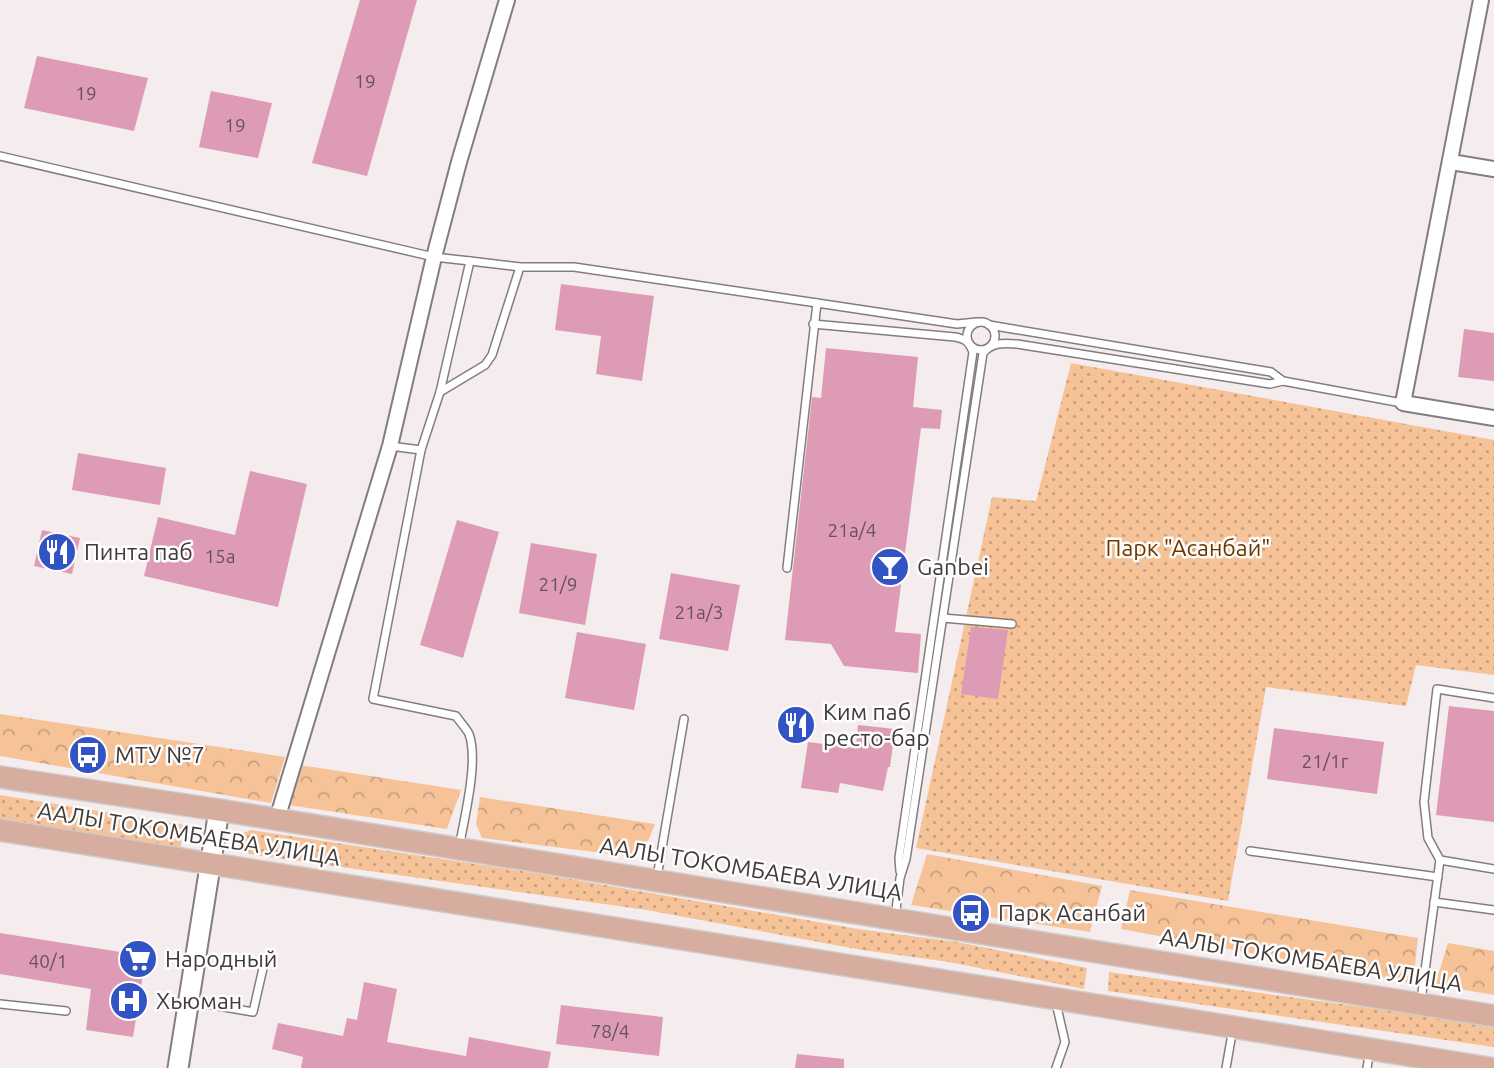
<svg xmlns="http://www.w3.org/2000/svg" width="1494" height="1068" font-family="Ubuntu,sans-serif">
<defs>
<pattern id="grass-dots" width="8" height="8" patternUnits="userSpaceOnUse" patternTransform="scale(1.75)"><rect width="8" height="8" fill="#f6c298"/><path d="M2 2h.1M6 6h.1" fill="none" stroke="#c99f7d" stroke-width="1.8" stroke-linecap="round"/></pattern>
<pattern id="forest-crowns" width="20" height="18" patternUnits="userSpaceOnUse" patternTransform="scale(1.75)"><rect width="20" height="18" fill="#f6c298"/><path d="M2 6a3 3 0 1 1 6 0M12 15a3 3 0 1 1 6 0" fill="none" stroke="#c99f7d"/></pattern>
</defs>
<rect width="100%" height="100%" fill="#f5eded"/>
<!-- grass -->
<g fill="url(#grass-dots)">
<polygon points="1071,363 1494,440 1494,675 1416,665 1406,706 1266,687 1228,901 916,848 992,497 1036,501"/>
<polygon points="0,795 185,825 180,849 0,819"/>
<polygon points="251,830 541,874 858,929 957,942 1087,968 1084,989 949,962 862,950 647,910 249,854 239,847 243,833"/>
<polygon points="1109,972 1494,1025 1494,1047 1108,991"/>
</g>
<!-- forest -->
<g fill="url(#forest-crowns)">
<polygon points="0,714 285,757 271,803 0,756"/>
<polygon points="300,765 461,790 447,829 289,805"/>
<polygon points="480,797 655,824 649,839 635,857 482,838 476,824"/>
<polygon points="927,854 1102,886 1090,932 911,905"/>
<polygon points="1130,890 1418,938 1413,983 1121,929"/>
<polygon points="1448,943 1494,951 1494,995 1435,985"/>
</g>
<!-- building -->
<g fill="#de9bb5">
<polygon points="360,0 417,0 367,176 312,163"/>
<polygon points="37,56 148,78 134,131 24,108"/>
<polygon points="211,91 272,103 258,158 199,147"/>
<polygon points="561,284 654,296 642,381 596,374 601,336 555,330"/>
<polygon points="1464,329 1494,333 1494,381 1458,377"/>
<polygon points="826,348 918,357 913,407 942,410 940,429 921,428 895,632 921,634 918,673 844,666 831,644 785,640 812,397 821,398"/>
<polygon points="78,453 166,468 160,505 72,490"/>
<polygon points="250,471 307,484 278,607 144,576 158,517 235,535"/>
<polygon points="457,520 499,532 463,658 420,645"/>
<polygon points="42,530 80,538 72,574 34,566"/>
<polygon points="531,543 597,554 585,625 519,613"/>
<polygon points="671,573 740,585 728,651 659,639"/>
<polygon points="971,627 1008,630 998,699 961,694"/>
<polygon points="577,632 646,644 634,710 565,698"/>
<polygon points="1449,706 1494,711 1494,822 1436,815"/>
<polygon points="858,725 895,729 890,767 888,767 883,791 840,783 838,793 801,788 808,742 856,748"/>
<polygon points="1274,728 1384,742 1377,794 1267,779"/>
<polygon points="0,933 146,956 133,1037 86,1030 91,989 0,974"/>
<polygon points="364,982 397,989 387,1042 466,1056 469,1037 551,1052 548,1068 301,1068 303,1057 272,1049 278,1023 343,1036 347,1018 357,1020"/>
<polygon points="561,1005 663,1017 659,1056 556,1044"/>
<polygon points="797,1054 844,1059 844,1068 795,1068"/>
</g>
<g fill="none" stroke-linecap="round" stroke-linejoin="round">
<defs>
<g id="lane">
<polyline points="0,156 434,257 470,261 440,392 421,450 390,446"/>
<polyline points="470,261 520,267 574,267 817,303"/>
<circle cx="981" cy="336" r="14"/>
<path d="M 813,324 L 955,337 C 966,339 969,342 973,352 L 899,858 L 900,871"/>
<polyline points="989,325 1271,372 1283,381 1402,403"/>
<polyline points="440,392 485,365 492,355 520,267"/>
<path d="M 421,450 L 373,699 L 456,716 C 460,722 466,728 469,734 C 479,761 464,819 459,848"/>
<polyline points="787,568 817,303 957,324 977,322"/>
<polyline points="943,618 1012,624"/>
<polyline points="1250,851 1438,877"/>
<polyline points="1440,860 1494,869"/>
<polyline points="657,877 684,719"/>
<polyline points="1434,902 1494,910"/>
<path d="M 895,918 L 900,878 L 906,859 L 983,353 C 992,342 1004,343 1017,344 L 1270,384 L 1283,381"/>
<polyline points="1421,1000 1440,860 1428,838 1424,802 1437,689 1494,698"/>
<polyline points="189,1001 253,1012 264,964"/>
<polyline points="1056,1003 1065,1042 1056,1068"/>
<polyline points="0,1004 66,1011"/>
<polyline points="1226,1068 1233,1028"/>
<polyline points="1367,1068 1370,1050"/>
</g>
<g id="street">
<polyline points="1481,0 1403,403 1494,418"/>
<polyline points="1451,162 1494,169"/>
<polyline points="277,819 390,446 434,257 459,162 507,0"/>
</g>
<polyline id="secondary" points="178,1068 219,810"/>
<g id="primary">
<polyline points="0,777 219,810 1494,1016"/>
<polyline points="0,830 1489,1068"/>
</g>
</defs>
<!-- lane casing -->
<use href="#lane" stroke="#847d7d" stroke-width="10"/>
<!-- street casing -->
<use href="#street" stroke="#847d7d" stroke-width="18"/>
<!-- secondary casing -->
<use href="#secondary" stroke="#847d7d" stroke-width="23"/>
<!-- primary casing -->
<use href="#primary" stroke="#cdcccc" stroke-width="24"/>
<!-- lane -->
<use href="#lane" stroke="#fff" stroke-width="7"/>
<!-- street -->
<use href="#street" stroke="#fff" stroke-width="14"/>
<!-- secondary -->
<use href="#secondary" stroke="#fff" stroke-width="19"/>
<!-- primary -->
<use href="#primary" stroke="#d7ada0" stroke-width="21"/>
</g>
<!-- icons -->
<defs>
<symbol id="restaurant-disc" viewBox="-11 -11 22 22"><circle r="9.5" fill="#3153c3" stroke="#fffcfc"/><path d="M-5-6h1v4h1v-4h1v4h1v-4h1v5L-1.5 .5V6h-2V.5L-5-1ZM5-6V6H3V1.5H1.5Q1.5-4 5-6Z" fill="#fff"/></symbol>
<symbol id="bar-disc" viewBox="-11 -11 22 22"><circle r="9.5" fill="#3153c3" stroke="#fffcfc"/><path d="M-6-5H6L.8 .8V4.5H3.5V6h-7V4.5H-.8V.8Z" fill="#fff"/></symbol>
<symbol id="bus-disc" viewBox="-11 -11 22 22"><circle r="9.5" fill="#3153c3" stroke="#fffcfc"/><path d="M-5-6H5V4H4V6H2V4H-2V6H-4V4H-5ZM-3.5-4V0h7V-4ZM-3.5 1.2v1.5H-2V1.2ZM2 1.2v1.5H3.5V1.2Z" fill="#fff"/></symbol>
<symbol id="supermarket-disc" viewBox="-11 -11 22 22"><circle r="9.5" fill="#3153c3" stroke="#fffcfc"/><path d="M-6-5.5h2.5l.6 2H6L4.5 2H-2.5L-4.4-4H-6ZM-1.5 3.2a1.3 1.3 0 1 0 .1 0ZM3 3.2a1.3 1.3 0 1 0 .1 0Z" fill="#fff"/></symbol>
<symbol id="hospital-disc" viewBox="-11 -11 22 22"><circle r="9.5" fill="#3153c3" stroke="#fffcfc"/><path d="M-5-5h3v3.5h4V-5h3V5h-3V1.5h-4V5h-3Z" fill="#fff"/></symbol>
</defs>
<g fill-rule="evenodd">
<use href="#restaurant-disc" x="35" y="530" width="44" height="44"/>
<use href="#bar-disc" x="868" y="545" width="44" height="44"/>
<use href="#restaurant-disc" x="774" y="703" width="44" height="44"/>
<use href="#bus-disc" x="66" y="733" width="44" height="44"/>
<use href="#bus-disc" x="949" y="891" width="44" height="44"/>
<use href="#supermarket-disc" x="116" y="937" width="44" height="44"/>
<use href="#hospital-disc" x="107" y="979" width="44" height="44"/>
</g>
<g text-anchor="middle" stroke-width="5" stroke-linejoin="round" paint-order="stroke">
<!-- number labels -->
<g font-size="19" fill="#66535a">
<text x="365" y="88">19</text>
<text x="86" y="100">19</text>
<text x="235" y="132">19</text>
<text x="852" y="537">21а/4</text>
<text x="220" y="563">15а</text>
<text x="558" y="591">21/9</text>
<text x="699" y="619">21а/3</text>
<text x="1325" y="768">21/1г</text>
<text x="48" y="968">40/1</text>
<text x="610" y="1038">78/4</text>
</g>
<!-- park labels -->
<g font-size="23" fill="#6b3900" stroke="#fffcfc">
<text x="1188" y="556">Парк "Асанбай"</text>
</g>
<!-- poi labels -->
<g font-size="23" fill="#3e3b3b" stroke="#fffcfc" text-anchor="start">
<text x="84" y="560">Пинта паб</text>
<text x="917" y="575">Ganbei</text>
<text x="823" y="720">Ким паб<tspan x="823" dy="26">ресто-бар</tspan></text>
<text x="115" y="763">МТУ №7</text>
<text x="998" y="921">Парк Асанбай</text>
<text x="165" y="967">Народный</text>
<text x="156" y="1009">Хьюман</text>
</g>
<!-- street labels -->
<g font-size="23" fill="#3e3b3b" stroke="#fffcfc">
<text transform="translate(189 834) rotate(9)" y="8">ААЛЫ ТОКОМБАЕВА УЛИЦА</text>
<text transform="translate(751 869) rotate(9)" y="8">ААЛЫ ТОКОМБАЕВА УЛИЦА</text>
<text transform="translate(1311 960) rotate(9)" y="8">ААЛЫ ТОКОМБАЕВА УЛИЦА</text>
</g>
</g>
</svg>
